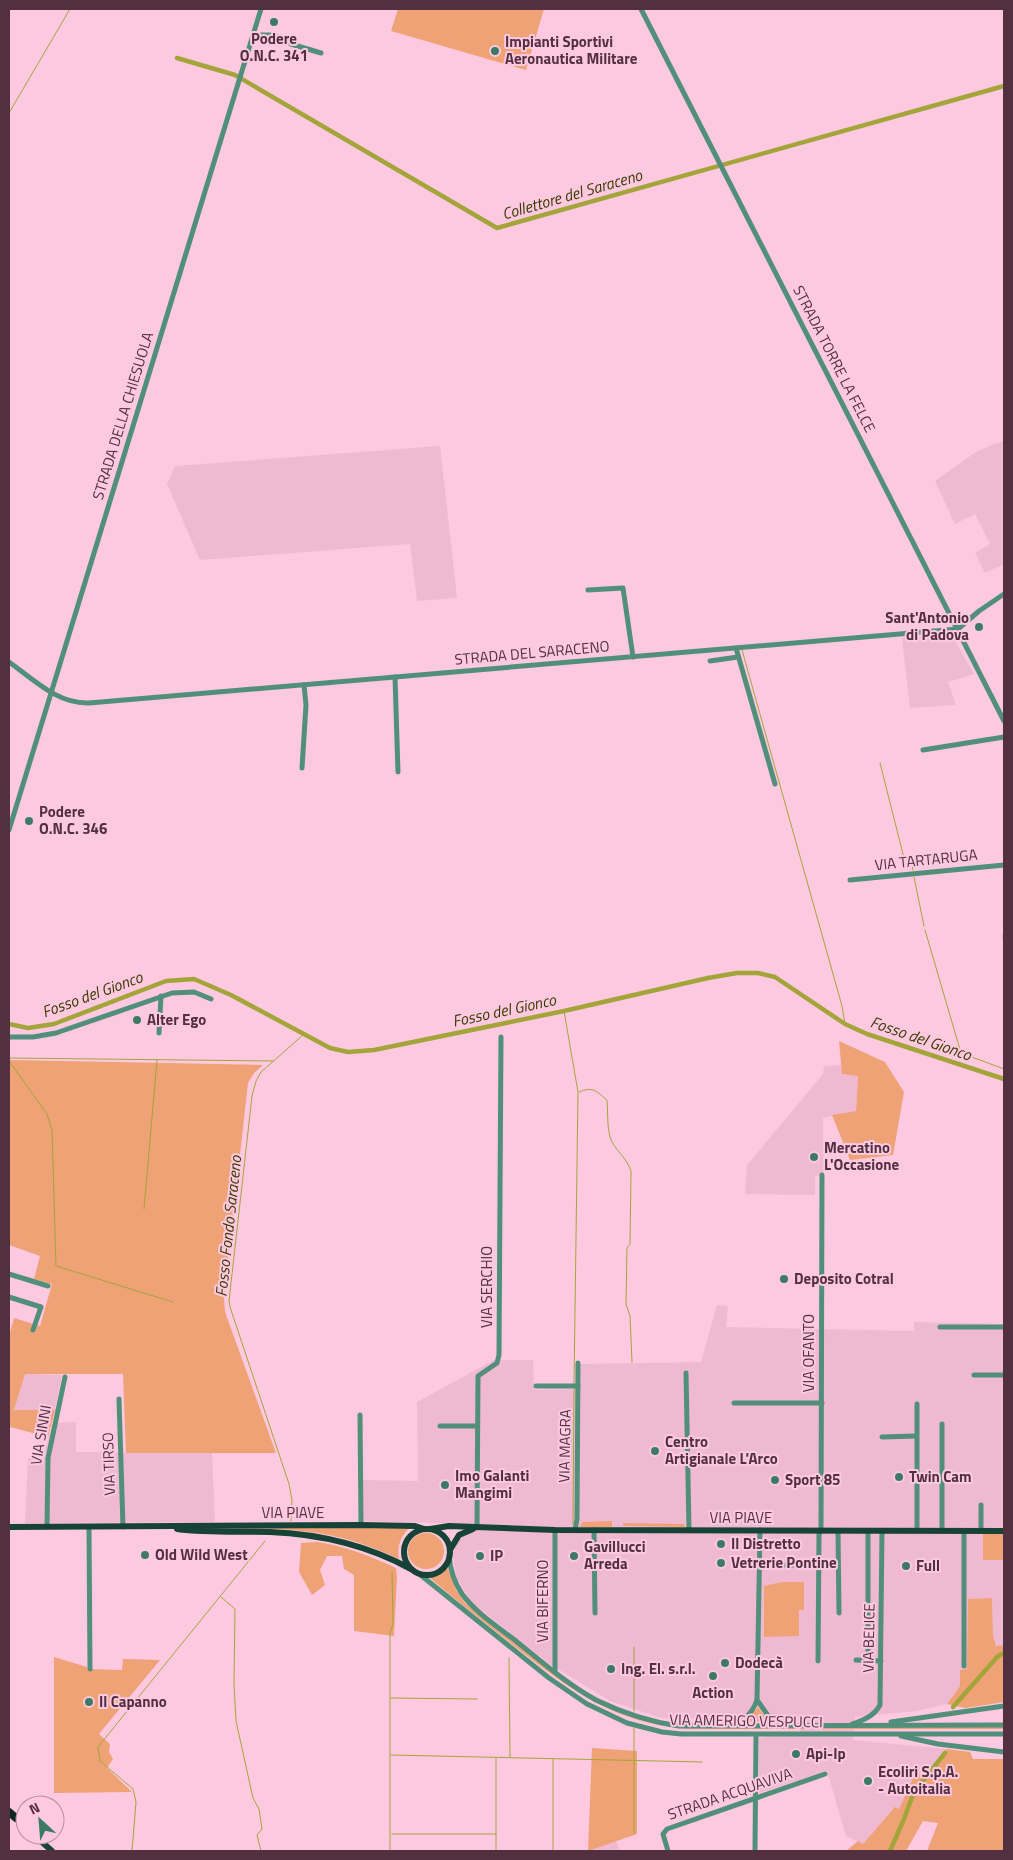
<svg xmlns="http://www.w3.org/2000/svg" width="1013" height="1860" font-family="'Titillium Web',sans-serif">
<rect width="100%" height="100%" fill="#fdc9e0"/>
<!-- built -->
<g fill="#f0b9d2">
<polygon points="1004,441 1004,564 985,573 975,553 990,544 975,514 955,524 935,481 976,452 997,443"/>
<polygon points="440,446 457,598 417,601 410,544 200,560 167,484 175,466"/>
<polygon points="944,635 955,641 974,674 948,682 956,705 910,708 902,638"/>
<polygon points="841,1065 842,1074 858,1076 856,1111 823,1118 824,1175 815,1176 815,1195 745,1194 747,1165 823,1074 824,1066"/>
<polygon points="717,1305 728,1306 726,1327 914,1331 914,1322 1004,1324 1004,1645 996,1646 993,1635 992,1598 967,1670 960,1670 960,1686 947,1704 917,1711 855,1717 853,1740 947,1749 946,1755 929,1778 915,1773 899,1810 895,1808 863,1844 846,1836 827,1771 759,1793 759,1738 766,1736 800,1736 799,1718 779,1718 770,1715 764,1708 760,1700 754,1700 750,1711 739,1718 717,1719 661,1718 610,1701 551,1665 470,1601 456,1576 453,1554 458,1541 466,1534 473,1532 472,1524 363,1521 363,1480 418,1481 417,1402 494,1360 533,1360 534,1390 580,1389 580,1364 701,1362"/>
<polygon points="25,1374 62,1375 55,1410 14,1410"/>
<polygon points="76,1422 76,1452 212,1453 215,1522 25,1523 28,1458 43,1459 52,1423"/>
<polygon points="616,1841 620,1851 587,1851"/>
</g>
<!-- green -->
<g fill="#efa276">
<polygon points="398,9 544,9 526,70 391,31"/>
<polygon points="839,1041 885,1062 904,1092 893,1155 850,1160 832,1115 856,1111 858,1076 842,1074"/>
<polygon points="9,1060 263,1065 254,1073 248,1083 224,1298 225,1312 276,1453 126,1453 123,1374 25,1374 14,1410 55,1410 48,1437 10,1427 9,1429 9,1336 14,1318 40,1326 52,1284 34,1279 40,1256 9,1245"/>
<polygon points="612,1521 612,1527 580,1527 582,1522"/>
<polygon points="623,1523 684,1524 685,1527 623,1526"/>
<path d="M 220,1528 L 409,1528 C 400,1538 397,1546 399,1559 C 334,1528 290,1529 220,1528 Z"/>
<circle cx="426" cy="1551" r="18"/>
<rect x="983" y="1534" width="21" height="26"/>
<path d="M 317,1542 C 345,1546 370,1556 396,1568 L 397,1577 L 394,1636 L 354,1631 L 354,1575 L 344,1569 L 342,1556 L 327,1556 L 320,1570 L 325,1585 L 312,1595 L 299,1572 L 301,1543 Z"/>
<path d="M 448,1568 L 456,1590 L 465,1603 L 566,1683 L 593,1700 L 670,1726 L 1004,1727 L 1004,1729 L 689,1729 C 613,1723 571,1690 513,1645 C 486,1623 457,1601 430,1578 L 440,1575 Z"/>
<polygon points="782,1582 804,1582 804,1610 799,1610 799,1636 764,1637 764,1586"/>
<polygon points="992,1598 993,1635 996,1646 1004,1645 1004,1702 965,1708 947,1704 960,1686 960,1670 967,1669 968,1599"/>
<polygon points="54,1657 87,1667 87,1669 122,1670 123,1659 160,1660 99,1734 110,1744 109,1752 113,1759 107,1768 132,1792 54,1793"/>
<polygon points="758,1707 765,1717 776,1721 740,1722 749,1717"/>
<polygon points="592,1748 637,1751 637,1834 588,1851"/>
<polygon points="947,1749 970,1752 973,1759 1004,1759 1004,1851 927,1851 938,1823 923,1821 906,1851 846,1851 858,1841 863,1844 895,1807 899,1809 915,1773 929,1777 945,1755"/>
</g>
<g fill="none" stroke-linecap="round" stroke-linejoin="round">
<!-- stream -->
<g stroke="#a3a53a" stroke-width="1">
<polyline points="9,113 70,9"/>
<polyline points="742,650 842,1006 845,1024"/>
<polyline points="880,763 904,858 911,858 913,870"/>
<polyline points="914,877 924,926"/>
<polyline points="925,930 961,1053 1004,1069"/>
<polyline points="1003,935 1004,948"/>
<polyline points="564,1011 578,1092 574,1384"/>
<polyline points="9,1058 273,1061"/>
<polyline points="9,1061 47,1114 52,1130 56,1266 173,1302"/>
<path d="M 579,1092 C 593,1086 596,1091 607,1100 C 608,1112 607,1126 610,1137 C 614,1150 626,1156 631,1171 L 630,1244 L 627,1248 L 626,1304 L 630,1316 L 632,1362"/>
<polyline points="144,1209 157,1060"/>
<polyline points="291,1521 292,1500 289,1484 230,1307 229,1301 252,1096 256,1081 261,1072 303,1035"/>
<polyline points="573,1524 574,1388"/>
<polyline points="221,1597 235,1609 234,1684 236,1721 253,1798 259,1809 262,1829 257,1835 261,1851"/>
<polyline points="634,1647 634,1711"/>
<polyline points="509,1658 510,1757"/>
<polyline points="391,1698 477,1699"/>
<polyline points="634,1728 634,1833"/>
<polyline points="391,1755 702,1762"/>
<polyline points="496,1758 496,1851"/>
<polyline points="392,1834 496,1834"/>
<polyline points="132,1851 136,1802 133,1789 100,1761 98,1747 265,1541"/>
<polyline points="390,1851 390,1633 393,1624 392,1572"/>
<polyline points="553,1851 553,1759"/>
</g>
<!-- canal -->
<g stroke="#a3a53a" stroke-width="4.5">
<polyline points="177,58 235,75 497,228 1004,86"/>
<polyline points="9,1024 28,1028 54,1024 166,981 194,979 231,995 330,1048 348,1052 374,1050 564,1011 708,978 737,973 758,973 775,977 845,1024 867,1034 1004,1079"/>
<polyline points="953,1707 998,1656 1004,1653"/>
<polyline points="890,1851 904,1819 914,1792 945,1753"/>
</g>
<!-- minor -->
<g stroke="#518f7a" stroke-width="5">
<polyline points="641,9 1004,721"/>
<polyline points="253,35 273,35 285,39 291,44 321,53"/>
<polyline points="588,590 623,588 633,657"/>
<polyline points="736,648 775,784"/>
<polyline points="710,661 738,657"/>
<path d="M 9,662 C 33,679 57,704 89,703 L 958,629 L 979,611 L 1004,594"/>
<polyline points="395,677 398,772"/>
<polyline points="923,750 1004,737"/>
<polyline points="302,768 306,705 304,685"/>
<polyline points="9,830 261,9"/>
<polyline points="850,880 1004,865"/>
<polyline points="159,1033 161,996"/>
<polyline points="9,1037 33,1037 56,1033 172,993 194,992 211,999"/>
<polyline points="9,1274 48,1286"/>
<polyline points="9,1297 41,1307 33,1330"/>
<polyline points="940,1327 1004,1327"/>
<polyline points="686,1373 689,1530"/>
<polyline points="974,1375 1004,1375"/>
<polyline points="536,1386 578,1386"/>
<polyline points="119,1399 123,1527"/>
<polyline points="734,1403 822,1403"/>
<polyline points="360,1415 361,1525"/>
<polyline points="942,1424 942,1531"/>
<polyline points="440,1426 477,1426"/>
<polyline points="882,1437 916,1436"/>
<polyline points="981,1505 981,1531"/>
<polyline points="47,1527 48,1458 65,1377"/>
<polyline points="89,1527 90,1669"/>
<polyline points="477,1528 478,1376 497,1363 499,1355 501,1037"/>
<polyline points="575,1530 577,1519 578,1363"/>
<polyline points="594,1530 595,1613"/>
<polyline points="838,1531 839,1613"/>
<polyline points="917,1531 917,1404"/>
<path d="M 449,1555 C 450,1569 454,1582 462,1594 C 476,1613 498,1627 516,1641 C 542,1662 567,1684 596,1700 C 623,1713 650,1722 679,1726 L 1004,1725"/>
<polyline points="759,1565 819,1565"/>
<polyline points="418,1573 549,1678 587,1704 627,1723 662,1732 681,1734 1004,1734"/>
<polyline points="856,1660 881,1661"/>
<polyline points="818,1661 819,1534 821,1531 822,1175"/>
<polyline points="868,1661 868,1531"/>
<polyline points="964,1666 964,1531"/>
<polyline points="555,1672 555,1530"/>
<polyline points="757,1700 769,1717 790,1723"/>
<polyline points="891,1722 1004,1706"/>
<path d="M 718,1724 C 739,1720 749,1722 757,1700 L 760,1530"/>
<path d="M 852,1724 C 864,1720 874,1716 880,1705 L 882,1531"/>
<polyline points="901,1736 938,1744 1004,1752"/>
<polyline points="668,1851 663,1834 667,1829 825,1774"/>
<polyline points="755,1851 756,1735"/>
</g>
<!-- major -->
<g stroke="#164335" stroke-width="6">
<polyline points="9,1527 361,1525 415,1526 424,1529"/>
<path d="M 177,1529 C 208,1533 239,1531 270,1532 C 320,1534 367,1545 411,1569"/>
<polyline points="430,1529 449,1526 555,1530 1004,1531"/>
<circle cx="427" cy="1552" r="23"/>
<polyline points="450,1550 459,1535 473,1529"/>
<polyline points="16,1818 25,1827"/>
<polyline points="34,1835 52,1851"/>
</g>
<!-- highway -->
<polyline stroke="#10271f" stroke-width="8" points="9,1812 16,1818"/>
</g>
<!-- markers -->
<g fill="#3d7a66" stroke="#fdc9e0" stroke-width="2">
<circle cx="274" cy="22" r="5"/>
<circle cx="495" cy="51" r="5"/>
<circle cx="979" cy="627" r="5"/>
<circle cx="29" cy="821" r="5"/>
<circle cx="137" cy="1020" r="5"/>
<circle cx="814" cy="1157" r="5"/>
<circle cx="784" cy="1279" r="5"/>
<circle cx="655" cy="1451" r="5"/>
<circle cx="899" cy="1477" r="5"/>
<circle cx="775" cy="1480" r="5"/>
<circle cx="445" cy="1485" r="5"/>
<circle cx="721" cy="1544" r="5"/>
<circle cx="145" cy="1555" r="5"/>
<circle cx="480" cy="1556" r="5"/>
<circle cx="574" cy="1556" r="5"/>
<circle cx="721" cy="1563" r="5"/>
<circle cx="906" cy="1566" r="5"/>
<circle cx="725" cy="1663" r="5"/>
<circle cx="611" cy="1669" r="5"/>
<circle cx="713" cy="1676" r="5"/>
<circle cx="89" cy="1702" r="5"/>
<circle cx="796" cy="1754" r="5"/>
<circle cx="868" cy="1781" r="5"/>
</g>
<g text-anchor="middle" stroke-width="4" stroke-linejoin="round" paint-order="stroke">
<!-- poi labels -->
<g font-size="15" font-weight="bold" fill="#523040" stroke="#fdc9e0" text-anchor="start">
<text x="274" y="44" text-anchor="middle">Podere<tspan x="274" dy="17">O.N.C. 341</tspan></text>
<text x="505" y="47">Impianti Sportivi<tspan x="505" dy="17">Aeronautica Militare</tspan></text>
<text x="969" y="623" text-anchor="end">Sant'Antonio<tspan x="969" dy="17">di Padova</tspan></text>
<text x="39" y="817">Podere<tspan x="39" dy="17">O.N.C. 346</tspan></text>
<text x="147" y="1025">Alter Ego</text>
<text x="824" y="1153">Mercatino<tspan x="824" dy="17">L'Occasione</tspan></text>
<text x="794" y="1284">Deposito Cotral</text>
<text x="665" y="1447">Centro<tspan x="665" dy="17">Artigianale L'Arco</tspan></text>
<text x="455" y="1481">Imo Galanti<tspan x="455" dy="17">Mangimi</tspan></text>
<text x="909" y="1482">Twin Cam</text>
<text x="785" y="1485">Sport 85</text>
<text x="731" y="1549">Il Distretto</text>
<text x="584" y="1552">Gavillucci<tspan x="584" dy="17">Arreda</tspan></text>
<text x="155" y="1560">Old Wild West</text>
<text x="490" y="1561">IP</text>
<text x="731" y="1568">Vetrerie Pontine</text>
<text x="916" y="1571">Full</text>
<text x="735" y="1668">Dodecà</text>
<text x="621" y="1674">Ing. El. s.r.l.</text>
<text x="713" y="1698" text-anchor="middle">Action</text>
<text x="99" y="1707">Il Capanno</text>
<text x="806" y="1759">Api-Ip</text>
<text x="878" y="1777">Ecoliri S.p.A.<tspan x="878" dy="17">- Autoitalia</tspan></text>
</g>
<!-- street labels -->
<g font-size="15" fill="#523040" stroke="#fdc9e0">
<text transform="translate(834 359) rotate(63)" y="5">STRADA TORRE LA FELCE</text>
<text transform="translate(123 416) rotate(-73)" y="5">STRADA DELLA CHIESUOLA</text>
<text transform="translate(532 653) rotate(-5)" y="5">STRADA DEL SARACENO</text>
<text transform="translate(926 860) rotate(-6)" y="5">VIA TARTARUGA</text>
<text transform="translate(487 1287) rotate(-90)" y="5">VIA SERCHIO</text>
<text transform="translate(809 1353) rotate(-90)" y="5">VIA OFANTO</text>
<text transform="translate(41 1435) rotate(-80)" y="5">VIA SINNI</text>
<text transform="translate(565 1446) rotate(-89)" y="5">VIA MAGRA</text>
<text transform="translate(109 1464) rotate(-92)" y="5">VIA TIRSO</text>
<text x="293" y="1518">VIA PIAVE</text>
<text x="741" y="1523">VIA PIAVE</text>
<text transform="translate(543 1601) rotate(-90)" y="5">VIA BIFERNO</text>
<text transform="translate(869 1638) rotate(-89)" y="5">VIA BELICE</text>
<text transform="translate(746 1721) rotate(1)" y="5">VIA AMERIGO VESPUCCI</text>
<text transform="translate(730 1794) rotate(-19)" y="5">STRADA ACQUAVIVA</text>
</g>
<!-- water labels -->
<g font-size="16" font-style="italic" fill="#3a3b00" stroke="#fdc9e0">
<text transform="translate(572 194) rotate(-16)" y="6">Collettore del Saraceno</text>
<text transform="translate(92 994) rotate(-20)" y="6">Fosso del Gionco</text>
<text transform="translate(504 1010) rotate(-12)" y="6">Fosso del Gionco</text>
<text transform="translate(921 1038) rotate(19)" y="6">Fosso del Gionco</text>
<text transform="translate(228 1226) rotate(-84)" y="6">Fosso Fondo Saraceno</text>
</g>
</g>
<!-- border -->
<rect width="1013" height="1860" fill="none" stroke="#523040" stroke-width="20"/>
<!-- north arrow -->
<g transform="translate(40 1820) rotate(334)"><circle r="24" fill="#fdc9e0" stroke="#b98ca0"/>
<path d="M0-4L9 19L0 12L-9 19Z" fill="#3d7a66"/>
<text y="-8" font-size="14" font-weight="bold" text-anchor="middle" fill="#523040">N</text>
</g>
</svg>
